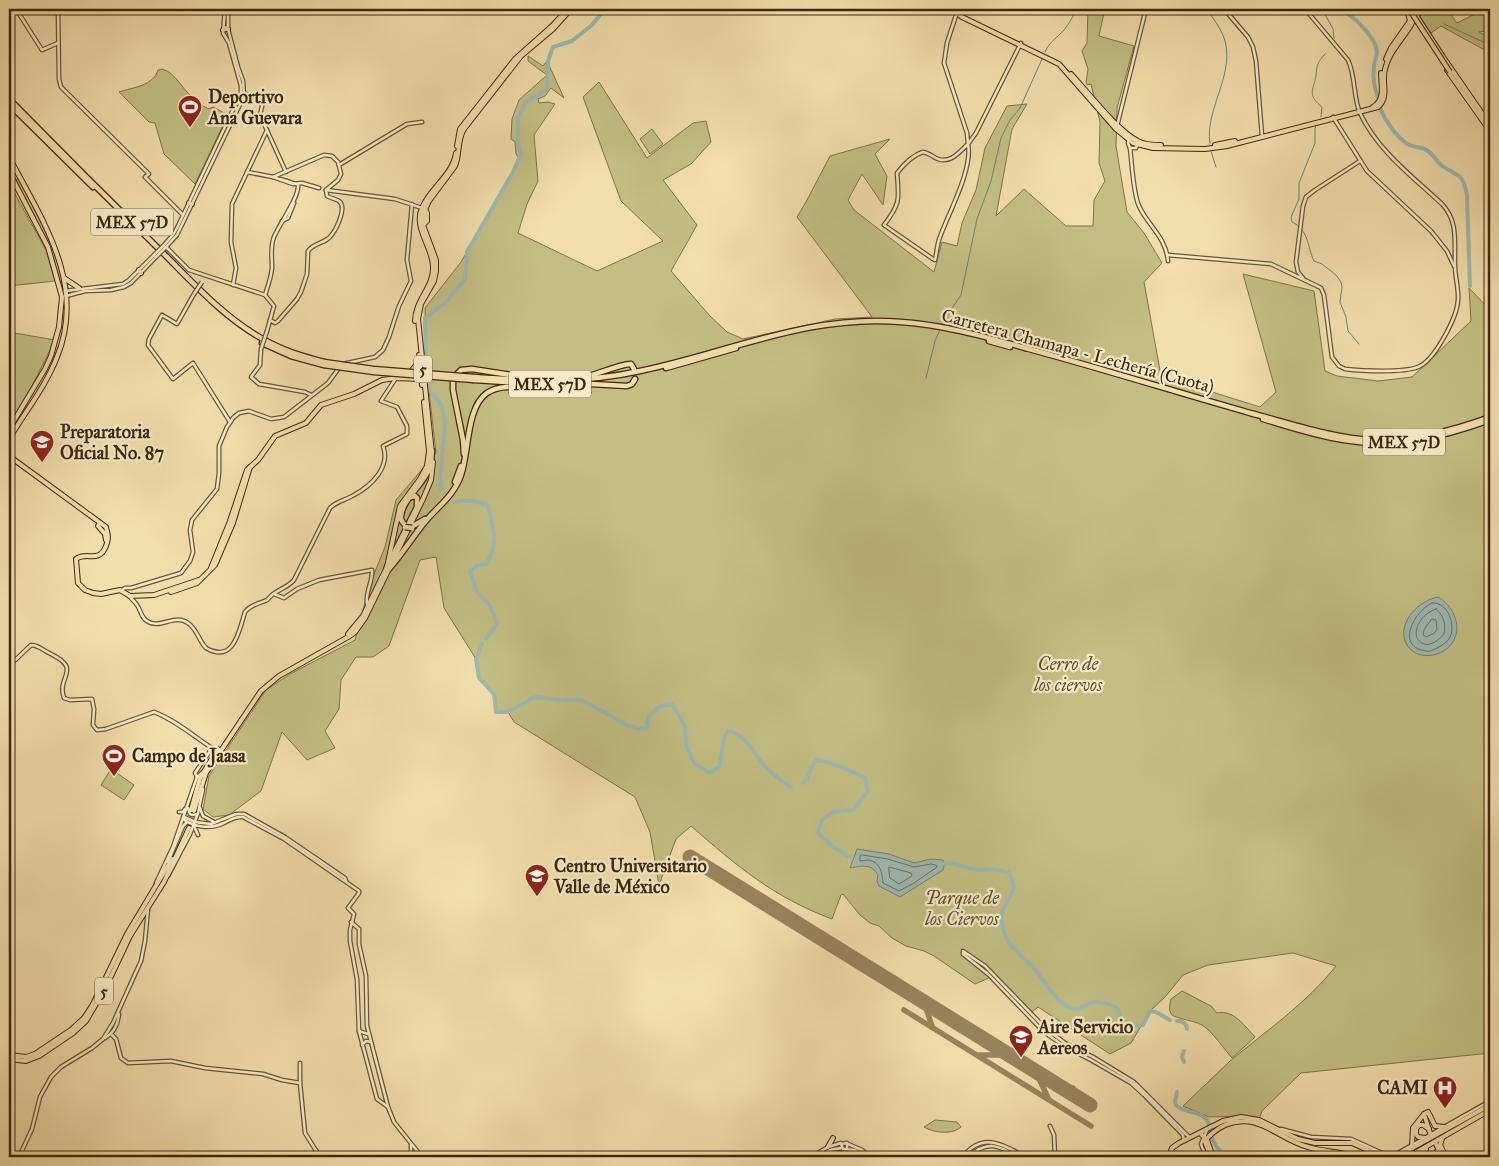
<svg xmlns="http://www.w3.org/2000/svg" width="1499" height="1166" font-family="'IM FELL Great Primer',serif">
<rect width="100%" height="100%" fill="#f2deac"/>
<filter id="stains"><feTurbulence type="fractalNoise" baseFrequency=".004" numOctaves="4"/><feColorMatrix values="0 0 0 0 .2 0 0 0 0 .09 0 0 0 0 .02 0 0 0 .5 -.17"/></filter>
<radialGradient id="worn" r=".72"><stop offset=".6" stop-color="#630" stop-opacity="0"/><stop offset="1" stop-color="#630" stop-opacity=".3"/></radialGradient>
<!-- green -->
<g fill="#c3bf84" stroke="#807448">
<path d="M 1088,9 L 1104,13 L 1099,36 L 1134,46 L 1117,108 L 1116,146 L 1127,212 L 1144,233 L 1162,263 L 1144,282 L 1161,376 L 1260,407 L 1276,392 L 1243,274 L 1314,291 L 1325,371 L 1337,376 L 1378,381 L 1412,377 L 1471,321 L 1469,288 L 1490,310 L 1490,1053 L 1301,1073 L 1262,1111 L 1259,1120 L 1236,1116 L 1209,1117 L 1183,1106 C 1199,1091 1214,1076 1230,1061 C 1266,1031 1307,1003 1336,966 L 1293,953 L 1208,965 L 1183,975 L 1165,997 L 1150,1011 L 1131,1043 L 1110,1054 L 1038,1007 L 1032,1012 L 1011,990 L 991,977 L 975,984 L 934,956 L 924,951 L 906,946 L 892,938 L 879,926 L 870,923 L 860,915 L 843,894 L 841,895 L 832,919 C 773,897 737,866 691,826 L 676,839 L 659,885 L 650,832 L 635,797 L 514,722 L 508,712 L 496,712 L 494,694 L 479,678 L 476,659 L 444,608 L 436,557 L 420,560 L 389,646 L 373,657 L 356,657 L 341,680 L 339,709 L 325,731 L 335,748 L 307,760 L 282,732 L 261,791 L 229,815 L 213,817 L 203,809 L 209,776 L 266,690 L 290,674 L 355,640 L 370,584 L 385,547 L 396,500 L 436,453 L 426,365 L 425,308 L 461,262 L 513,172 L 519,158 L 516,154 L 515,142 L 511,139 L 512,119 L 519,100 L 547,75 L 528,61 L 528,56 L 543,66 L 547,61 L 564,98 L 551,88 L 545,96 L 538,99 L 539,103 L 548,102 L 555,104 L 534,135 L 538,181 L 527,204 L 518,233 L 597,271 L 663,241 L 621,201 L 583,97 L 599,82 L 647,158 L 693,123 L 706,121 L 711,142 L 691,164 L 663,180 L 697,225 L 671,271 L 710,316 L 727,332 L 743,339 L 835,319 L 872,317 L 797,217 L 806,202 L 830,156 L 890,139 L 875,154 L 887,176 L 883,205 L 862,174 L 848,200 L 854,210 L 934,272 L 942,242 L 957,246 L 962,223 L 976,190 L 985,148 L 1007,106 L 1027,104 L 1012,129 L 996,216 L 1024,189 L 1066,226 L 1093,226 L 1094,200 L 1105,181 L 1099,163 L 1100,122 L 1091,84 L 1087,85 L 1086,82 L 1088,69 L 1082,51 L 1087,43 Z"/>
<polygon points="1427,9 1447,9 1457,23 1475,14 1472,9 1483,9 1490,11 1490,30 1479,32 1490,38 1490,53 1441,26 1431,33 1417,15"/>
<path d="M 162,69 C 177,73 182,91 196,100 L 195,102 L 209,109 L 213,107 L 228,115 L 195,184 L 164,154 L 155,123 L 149,122 L 119,92 C 134,87 153,86 158,70 Z"/>
<polygon points="652,129 663,144 650,154 640,139"/>
<polygon points="9,178 15,194 46,250 55,281 9,286"/>
<polygon points="19,178 53,245 66,288 64,290 61,289 54,261 14,181"/>
<polygon points="9,332 55,340 31,388 13,418 9,415"/>
<polygon points="111,769 134,785 124,800 101,785"/>
<path d="M 1182,991 L 1211,1006 L 1217,1013 C 1233,1009 1245,1026 1255,1037 L 1232,1058 C 1224,1049 1212,1031 1202,1025 C 1195,1021 1175,1018 1172,1015 C 1168,1010 1170,1004 1171,999 Z"/>
<path d="M 935,1120 L 957,1122 L 961,1127 C 952,1135 934,1133 924,1127 Z"/>
</g>
<!-- water -->
<g fill="#9ebab3" stroke="#778070">
<path d="M 1438,597 C 1452,605 1462,624 1454,640 C 1446,657 1414,664 1405,641 C 1398,621 1420,600 1438,597 Z"/>
<path d="M 857,849 L 889,854 L 914,863 L 931,859 L 943,860 L 944,866 L 943,870 L 900,897 L 879,886 L 877,881 L 878,875 C 871,863 862,866 850,868 Z"/>
</g>
<g fill="none" stroke-linecap="round" stroke-linejoin="round">
<!-- shore -->
<g stroke="#6e7160" stroke-width="1">
<path d="M 1432,603 C 1448,601 1457,627 1449,639 C 1446,643 1441,646 1437,648 C 1433,650 1430,652 1426,651 C 1395,647 1414,611 1432,603 Z"/>
<path d="M 1436,609 C 1444,616 1446,624 1444,634 C 1436,643 1425,650 1417,638 C 1413,626 1425,612 1436,609 Z"/>
<polygon points="1432,619 1436,620 1437,630 1433,634 1426,637 1423,635 1424,630"/>
<path d="M 862,855 L 888,859 L 914,867 L 931,864 L 936,865 L 937,867 L 914,883 L 899,891 L 883,883 C 882,873 881,862 868,860 C 865,860 863,861 860,861 L 860,856 Z"/>
<polygon points="889,867 911,873 912,876 899,884 890,878"/>
</g>
<!-- stream -->
<g stroke="#778070" stroke-width="1">
<path d="M 1207,9 C 1212,17 1219,26 1223,35 C 1238,72 1204,108 1210,144"/>
<polyline points="1322,9 1333,29 1334,38"/>
<polyline points="1444,24 1490,45"/>
<path d="M 1045,52 C 1049,42 1057,38 1064,30 C 1069,24 1073,16 1077,9"/>
<path d="M 1321,117 L 1322,107 C 1307,95 1313,91 1316,76 C 1317,65 1317,63 1325,54"/>
<path d="M 1316,125 L 1315,129 L 1315,143 L 1299,183 L 1299,199 L 1291,217 L 1292,222 C 1309,230 1307,246 1314,261 L 1322,264 L 1336,275 L 1341,282 L 1342,287 L 1340,302 L 1346,317 L 1348,331 L 1359,344"/>
<polyline points="1211,151 1216,167"/>
<polyline points="943,323 946,317 961,295 977,219 991,181 1001,138 1010,120 1020,108 1042,59"/>
<polyline points="926,378 935,341 939,332"/>
</g>
<!-- river -->
<g stroke="#9ebab3" stroke-width="4">
<path d="M 1339,9 C 1352,14 1376,37 1377,52 C 1377,57 1374,62 1374,67 C 1372,78 1375,88 1378,98"/>
<path d="M 1380,108 C 1385,120 1395,135 1406,143 C 1412,148 1421,146 1428,151 C 1433,154 1436,161 1441,165 C 1457,177 1463,171 1467,196 L 1470,286"/>
<polyline points="441,489 440,474 445,425 442,406 429,389 426,365 425,318 446,302 465,279 467,252 513,172 521,154 518,144 518,118 526,102 547,89 548,61 553,47 572,41 592,25 605,9"/>
<path d="M 455,502 C 466,499 479,501 488,506 C 493,530 500,542 486,564 L 477,566 L 470,571 L 477,592 L 489,604 L 497,623 L 486,639"/>
<path d="M 482,644 L 476,659 L 479,678 L 494,694 L 496,712 L 508,712 L 535,697 L 563,700 L 582,700 L 629,726 L 640,729 L 647,728 L 648,717 L 659,707 L 672,704 L 685,726 L 686,745 L 694,763 L 710,773 L 719,767 L 724,739 L 728,731 C 745,733 755,755 766,767 C 773,775 781,781 791,787"/>
<path d="M 803,783 C 810,777 810,767 816,760 C 826,760 855,772 865,778 L 868,791 L 853,810 L 833,812 L 822,820 L 818,833 L 833,847 L 850,857"/>
<path d="M 941,864 C 956,862 958,866 973,869 C 985,871 997,867 1009,873 C 1021,895 1004,897 1002,915 C 1001,923 1004,935 1008,941 C 1015,952 1027,960 1035,969 C 1045,982 1054,999 1068,1007 C 1079,1013 1088,1001 1098,1002 C 1104,1002 1111,1005 1116,1007 L 1119,1012 L 1121,1023 L 1129,1027 L 1143,1025 L 1150,1011 L 1156,1012 L 1170,1020"/>
<polyline points="1177,1021 1181,1021 1184,1023"/>
<polyline points="1186,1025 1187,1029"/>
<polyline points="1184,1051 1182,1057 1184,1062"/>
<polyline points="1176,1105 1175,1102 1177,1092"/>
<path d="M 1178,1107 C 1192,1115 1205,1110 1210,1127"/>
<path d="M 1211,1135 C 1214,1146 1219,1151 1228,1157"/>
</g>
<!-- taxiway -->
<g stroke="#98835c" stroke-width="5.5">
<polyline points="698,861 694,857 691,862 694,865 707,867"/>
<polyline points="922,1001 925,1005 932,1026"/>
<polyline points="904,1010 1091,1126"/>
<polyline points="927,1011 931,1008 938,1011"/>
<polyline points="993,1045 998,1050 997,1054"/>
<polyline points="979,1055 1009,1055"/>
<polyline points="1030,1068 1037,1074 1048,1098"/>
<polyline points="1042,1084 1044,1080 1050,1081"/>
<polyline points="1061,1087 1073,1088 1075,1091 1072,1094 1065,1090"/>
</g>
<!-- runway -->
<polyline stroke="#98835c" stroke-width="15" points="690,857 1090,1105"/>
<!-- major-tunnel -->
<g stroke="#ceba8c" stroke-width="4" stroke-dasharray="4 2" stroke-linecap="butt">
<polyline points="186,828 190,812"/>
<polyline points="189,828 194,811"/>
</g>
<defs>
<g id="minor">
<polyline points="16,9 42,50 58,43"/>
<polyline points="58,9 59,79 61,87 149,174 145,177 183,215"/>
<path d="M 958,9 L 947,43 L 944,63 L 967,133 L 968,144 C 960,151 951,164 938,159 C 933,157 929,153 923,152 C 913,155 904,164 897,173 C 899,199 901,203 884,225 L 933,259 L 935,260 C 937,252 937,244 940,237 C 949,212 973,169 968,144 L 976,133 L 1021,43"/>
<polyline points="1224,9 1248,37 1253,47 1256,61 1262,136"/>
<polyline points="1417,15 1427,9"/>
<polyline points="244,93 263,102 260,115 286,172"/>
<polyline points="1333,117 1367,171 1431,231 1447,251 1454,266"/>
<polyline points="1117,126 1146,9"/>
<path d="M 1129,140 L 1128,143 L 1130,148 C 1132,163 1133,193 1139,206 C 1148,226 1166,237 1168,261"/>
<polyline points="1130,148 1136,148 1138,143"/>
<polyline points="339,165 407,124 422,122"/>
<polyline points="247,172 273,177 293,184 302,183 319,188"/>
<polyline points="273,177 324,155 332,156 338,162 341,174 338,180 326,190"/>
<polyline points="280,179 296,184"/>
<polyline points="326,190 395,199 422,208"/>
<polyline points="282,221 288,218 294,203"/>
<polyline points="163,246 173,235 177,228 241,93 241,86 229,43 223,33 225,9"/>
<polyline points="166,247 189,270 265,295 274,306 267,331"/>
<polyline points="165,248 177,235 244,96 243,81 238,67 228,29 228,9"/>
<path d="M 1168,255 L 1271,264 L 1317,286 L 1321,288 L 1324,295 L 1332,357 L 1339,366 L 1345,369 C 1361,371 1403,373 1418,367 C 1434,361 1457,318 1458,300 C 1459,289 1455,277 1455,266 C 1454,243 1459,222 1442,204 C 1413,177 1377,150 1360,113 C 1353,97 1356,77 1348,60 L 1305,9"/>
<polyline points="1303,278 1298,272 1296,262 1303,206 1306,197 1315,190 1360,161"/>
<polyline points="233,285 236,268 231,242 232,204 267,130"/>
<polyline points="65,291 123,284 129,280 154,255"/>
<polyline points="194,294 177,324 162,315 149,339 148,345 173,379 193,363 230,422"/>
<path d="M 265,295 C 268,286 271,278 272,268 C 272,258 270,246 274,237 C 280,223 300,196 298,184"/>
<polyline points="66,296 85,291 111,290 124,287 131,283 156,257"/>
<path d="M 270,320 L 275,323 L 278,321 L 297,299 L 301,292 L 307,274 L 308,251 C 314,243 322,244 329,238 C 335,232 348,208 339,201 C 336,199 330,198 327,196 L 326,190"/>
<polyline points="261,349 260,365 251,377 259,384 305,392 311,395"/>
<polyline points="343,364 375,357 383,350 389,337 399,306 411,281 407,260 412,204"/>
<polyline points="122,590 125,588 131,588 181,573 190,561 193,552 190,530 192,520 217,489 219,473 219,446 227,427 233,418 239,413 249,411 271,419 284,417 328,383 339,368"/>
<path d="M 274,594 L 284,598 L 297,589 L 319,580 L 372,570 C 373,582 365,592 367,604"/>
<path d="M 129,596 C 132,599 135,602 137,605 C 141,610 141,618 147,621 C 160,630 175,613 188,623 C 197,629 199,641 206,648 C 234,664 239,631 245,612 C 251,604 259,604 267,600 C 268,599 272,595 273,594 C 280,589 288,587 294,580 L 330,508 C 337,501 346,500 354,495 C 371,486 391,467 383,446 L 407,434 L 407,426 L 397,407 L 381,401 L 396,378"/>
<path d="M 9,666 L 31,645 C 38,645 43,650 49,653 C 84,670 56,675 64,698 L 70,700 L 92,699 L 94,709 L 93,725 L 97,730 L 106,729 L 154,712 C 175,720 192,735 212,748 L 195,773 L 197,777"/>
<polyline points="188,808 190,814 192,815 197,814"/>
<polyline points="200,808 203,816 214,822"/>
<polyline points="179,812 183,812 185,809"/>
<polyline points="184,817 195,822 211,824 236,814 244,814 285,837 345,878 346,881"/>
<path d="M 183,819 C 195,828 211,829 224,823 C 230,820 235,816 243,817 L 284,839 L 359,891 L 359,893 L 348,908 L 354,914 L 350,930 L 350,941 L 357,979 L 359,1031 L 377,1099 L 388,1107"/>
<polyline points="194,826 198,835"/>
<polyline points="168,862 183,826 187,822"/>
<polyline points="168,876 190,834 198,813 203,789"/>
<polyline points="156,883 173,847 197,777 203,772"/>
<polyline points="351,922 359,929 359,944 366,976 367,1026 388,1107 394,1122 422,1157"/>
<polyline points="359,1031 368,1034"/>
<polyline points="111,1034 116,1039 121,1058 128,1063 171,1061 205,1068 263,1074 282,1080 300,1083"/>
<path d="M 105,1038 C 114,1033 118,1024 119,1014"/>
<polyline points="362,1045 366,1041 370,1042"/>
<polyline points="300,1063 300,1083 305,1133 320,1157"/>
<polyline points="1050,1126 1054,1135 1055,1157"/>
<polyline points="1281,1129 1311,1137 1351,1139 1382,1153 1392,1155 1398,1153 1490,1101"/>
<polyline points="1184,1141 1183,1135 1144,1095 1131,1083 1091,1060 1064,1046 1044,1032 988,974 963,954 963,951 985,966 1046,1029 1065,1043 1093,1057 1134,1082 1190,1138"/>
<polyline points="848,1144 862,1150 870,1157"/>
<polyline points="411,1145 411,1157"/>
<polyline points="847,1148 847,1143 841,1144 843,1149 855,1150 866,1157"/>
<polyline points="19,1157 32,1129 40,1097 51,1077 61,1067 92,1048 103,1039 113,1023 141,961 145,941 148,909"/>
<polyline points="311,1157 316,1150"/>
<polyline points="811,1157 828,1147 841,1143"/>
<polyline points="817,1157 830,1150 841,1148"/>
<path d="M 963,1157 C 982,1131 1005,1145 1025,1157"/>
<path d="M 968,1157 C 987,1140 999,1145 1018,1157"/>
<polyline points="1206,1157 1201,1144 1207,1130"/>
</g>
<g id="major">
<path d="M 951,9 L 962,17 L 1059,64 L 1116,129 L 1133,143 L 1153,148 L 1205,149 L 1227,146 L 1378,107 C 1390,96 1381,83 1385,69 C 1389,52 1402,40 1411,25 C 1413,21 1413,19 1417,15"/>
<polyline points="1407,9 1410,21"/>
<polyline points="1412,9 1443,57 1490,125"/>
<polyline points="223,30 225,28 228,29"/>
<polyline points="1386,59 1391,48 1410,21 1413,20"/>
<polyline points="1447,70 1490,131"/>
<path d="M 1071,74 C 1087,91 1118,132 1138,141 C 1145,145 1153,145 1161,145"/>
<path d="M 1373,107 C 1386,99 1381,85 1381,73"/>
<polyline points="1215,145 1235,141"/>
<polyline points="457,146 460,129 515,59 551,27 568,9"/>
<path d="M 9,157 C 42,220 87,284 57,357 C 46,386 25,412 9,439"/>
<polyline points="9,172 48,247 62,297 59,327 51,356 45,369 9,429"/>
<polyline points="189,203 192,204"/>
<polyline points="423,225 427,221 427,213 425,209"/>
<polyline points="139,270 141,273"/>
<polyline points="64,278 79,288"/>
<path d="M 415,321 C 415,300 434,287 433,267 C 433,247 413,228 422,208 C 430,188 453,175 456,153"/>
<polyline points="419,355 422,385"/>
<polyline points="410,373 419,361"/>
<path d="M 432,453 L 418,319 L 421,304 L 434,281 L 436,271 L 436,260 L 423,225 L 423,214 L 429,201 L 455,166 C 460,154 457,140 464,129 L 521,56 L 553,29 L 571,9"/>
<path d="M 9,456 L 106,527 C 108,534 109,539 106,546 C 99,564 87,551 76,559 L 78,583 L 85,590 L 93,593 L 101,594 L 120,590 L 130,596 L 154,595 L 199,580"/>
<polyline points="100,523 98,526 105,534 106,540"/>
<polyline points="211,568 230,521 247,470 258,460 275,436 306,423 321,405 354,394 382,380 396,378 422,379"/>
<polyline points="171,592 197,583 215,565 233,523 250,467"/>
<polyline points="348,634 363,616 387,567 400,506 420,479 427,466 429,451 424,402"/>
<polyline points="191,810 200,778 218,749"/>
<polyline points="194,811 206,773 261,691 279,676 348,637 355,632 365,618 423,499 431,480 433,462"/>
<polyline points="9,1055 26,1057 35,1054 71,1030 84,1018 92,1006 127,934 172,859"/>
<polyline points="9,1059 26,1061 39,1056 73,1033 86,1021 106,987 130,936 164,882 189,828"/>
<polyline points="1430,1116 1428,1112 1424,1114 1430,1133"/>
<polyline points="1430,1116 1435,1126 1444,1127"/>
<polyline points="9,1129 11,1143 9,1154"/>
<polyline points="1200,1133 1207,1140 1213,1157"/>
<polyline points="1425,1138 1418,1137 1416,1134 1416,1129 1419,1125 1423,1125 1429,1129"/>
<polyline points="1442,1139 1440,1145 1446,1157"/>
<polyline points="1436,1144 1442,1157"/>
<polyline points="1412,1146 1413,1128 1424,1114"/>
<polyline points="828,1147 833,1138"/>
<polyline points="1169,1157 1172,1148 1179,1143 1223,1121 1241,1117 1259,1120 1298,1139 1315,1143 1352,1143 1383,1157"/>
<polyline points="1186,1157 1191,1156 1199,1157"/>
<path d="M 1207,1157 L 1209,1152 L 1205,1142 C 1209,1134 1217,1129 1225,1125 C 1258,1111 1278,1139 1308,1147 C 1324,1152 1341,1151 1357,1157"/>
<polyline points="1396,1157 1490,1105"/>
<polyline points="1408,1157 1490,1110"/>
<polyline points="1423,1157 1423,1152 1426,1149"/>
<polyline points="1434,1157 1436,1152"/>
</g>
<g id="highway">
<path d="M 9,99 C 60,151 112,203 164,254 C 194,284 224,317 261,338 C 281,350 302,356 324,362"/>
<polyline points="9,104 93,187"/>
<polyline points="989,341 1010,347"/>
<polyline points="262,343 291,356 324,365"/>
<polyline points="666,368 736,348"/>
<path d="M 473,377 C 532,381 581,384 640,371 C 728,353 808,314 901,322 C 945,325 986,337 1029,349 C 1103,369 1176,392 1250,413 C 1290,423 1331,438 1373,440 C 1414,441 1452,431 1490,417"/>
<path d="M 586,377 C 597,374 624,363 631,364 L 634,369"/>
<polyline points="474,380 538,384"/>
<polyline points="573,383 627,386 632,384 635,379"/>
<path d="M 1263,419 C 1290,427 1317,436 1344,440 C 1395,449 1443,437 1490,420"/>
<polyline points="464,454 463,440 453,390 453,379 457,374 461,370 472,369 530,378"/>
<polyline points="455,482 461,466"/>
<path d="M 406,526 C 403,523 400,520 401,516 C 402,500 424,484 430,467 C 432,462 431,456 432,451"/>
<polyline points="413,526 425,519"/>
<polyline points="387,567 417,507 417,498 415,496 411,497"/>
<path d="M 389,569 C 402,554 412,538 424,523 C 437,507 454,496 461,475 C 469,453 466,407 487,393 C 510,378 541,397 565,384"/>
</g>
</defs>
<!-- minor casing -->
<use href="#minor" stroke="#6a5634" stroke-width="5"/>
<!-- major casing -->
<use href="#major" stroke="#3d280c" stroke-width="6"/>
<!-- highway casing -->
<use href="#highway" stroke="#3d280c" stroke-width="7"/>
<!-- minor -->
<use href="#minor" stroke="#f7eac9" stroke-width="2.5"/>
<!-- major -->
<use href="#major" stroke="#f2deac" stroke-width="4"/>
<!-- highway -->
<use href="#highway" stroke="#f2deac" stroke-width="4.5"/>
<defs>
<g id="minor-bridge">
<polyline points="154,255 163,246"/>
<polyline points="156,257 165,248"/>
<polyline points="194,294 202,282"/>
<polyline points="261,349 267,331"/>
</g>
<polyline id="major-bridge" points="1409,9 1450,72"/>
<g id="highway-bridge">
<polyline points="324,362 373,369 473,377"/>
<polyline points="324,365 374,372 474,380"/>
<polyline points="405,527 412,528"/>
</g>
</defs>
<!-- minor-bridge casing -->
<use href="#minor-bridge" stroke="#6a5634" stroke-width="5" stroke-linecap="butt"/>
<!-- major-bridge casing -->
<use href="#major-bridge" stroke="#3d280c" stroke-width="6" stroke-linecap="butt"/>
<!-- highway-bridge casing -->
<use href="#highway-bridge" stroke="#3d280c" stroke-width="7" stroke-linecap="butt"/>
<!-- minor-bridge -->
<use href="#minor-bridge" stroke="#f7eac9" stroke-width="2.5"/>
<!-- major-bridge -->
<use href="#major-bridge" stroke="#f2deac" stroke-width="4"/>
<!-- highway-bridge -->
<use href="#highway-bridge" stroke="#f2deac" stroke-width="4.5"/>
</g>
<!-- icons -->
<defs>
<symbol id="stadium-pin" viewBox="-11 -11 22 30"><path d="M0 17L-7.5 6A9.5 9.5 0 1 1 7.5 6Z" fill="#8f2418" stroke="#f7eac9"/><path d="M0-5a6.5 5 0 1 0 0 10a6.5 5 0 1 0 0-10ZM-3.5-1.8h7v3.6h-7Z" fill="#fff"/></symbol>
<symbol id="university-pin" viewBox="-11 -11 22 30"><path d="M0 17L-7.5 6A9.5 9.5 0 1 1 7.5 6Z" fill="#8f2418" stroke="#f7eac9"/><path d="M0-5L7-2L0 1L-7-2ZM-4 1L0 2.5L4 1V4Q0 6-4 4Z" fill="#fff"/></symbol>
<symbol id="hospital-pin" viewBox="-11 -11 22 30"><path d="M0 17L-7.5 6A9.5 9.5 0 1 1 7.5 6Z" fill="#8f2418" stroke="#f7eac9"/><path d="M-5-5h3v3.5h4V-5h3V5h-3V1.5h-4V5h-3Z" fill="#fff"/></symbol>
</defs>
<g fill-rule="evenodd">
<use href="#stadium-pin" x="176" y="93" width="28" height="38"/>
<use href="#university-pin" x="28" y="428" width="28" height="38"/>
<use href="#stadium-pin" x="100" y="742" width="28" height="38"/>
<use href="#university-pin" x="523" y="862" width="28" height="38"/>
<use href="#university-pin" x="1007" y="1023" width="28" height="38"/>
<use href="#hospital-pin" x="1431" y="1074" width="28" height="38"/>
</g>
<g text-anchor="middle" stroke-width="4.5" stroke-linejoin="round" paint-order="stroke">
<!-- shield labels -->
<g fill="#f7eac9" stroke="#756245" stroke-width="1">
<rect x="91" y="208.5" width="82" height="27" rx="4"/>
<rect x="414" y="355.5" width="18" height="27" rx="4"/>
<rect x="509" y="370.5" width="82" height="27" rx="4"/>
<rect x="1363" y="428.5" width="82" height="27" rx="4"/>
<rect x="95" y="977.5" width="18" height="27" rx="4"/>
</g>
<g font-size="16" font-weight="bold" fill="#3d280c">
<text x="132" y="228">MEX 57D</text>
<text x="423" y="375">5</text>
<text x="550" y="390">MEX 57D</text>
<text x="1404" y="448">MEX 57D</text>
<text x="104" y="997">5</text>
</g>
<!-- poi labels -->
<g font-size="18" font-weight="bold" fill="#3d280c" stroke="#f7eac9" text-anchor="start">
<text x="208" y="103">Deportivo<tspan x="208" dy="21">Ana Guevara</tspan></text>
<text x="60" y="438">Preparatoria<tspan x="60" dy="21">Oficial No. 87</tspan></text>
<text x="132" y="762">Campo de Jaasa</text>
<text x="554" y="872">Centro Universitario<tspan x="554" dy="21">Valle de México</tspan></text>
<text x="1038" y="1033">Aire Servicio<tspan x="1038" dy="21">Aereos</tspan></text>
<text x="1428" y="1094" text-anchor="end">CAMI</text>
</g>
<!-- street labels -->
<g font-size="18" fill="#3d280c" stroke="#f7eac9">
<text transform="translate(1078 351) rotate(15)" y="6">Carretera Chamapa - Lechería (Cuota)</text>
</g>
<!-- park labels -->
<g font-size="18" font-style="italic" fill="#5e4e2a" stroke="#f7eac9">
<text x="1068" y="670">Cerro de<tspan x="1068" dy="21">los ciervos</tspan></text>
<text x="962" y="904">Parque de<tspan x="962" dy="21">los Ciervos</tspan></text>
</g>
</g>
<!-- margin -->
<rect width="1499" height="1166" fill="none" stroke="#f2deac" stroke-width="30"/>
<rect x="10" y="10" width="1479" height="1146" fill="none" stroke="#3d280c" stroke-width="2.5"/>
<rect x="15" y="15" width="1469" height="1136" fill="none" stroke="#3d280c"/>
<rect width="100%" height="100%" filter="url(#stains)"/>
<rect width="100%" height="100%" fill="url(#worn)"/>
</svg>
